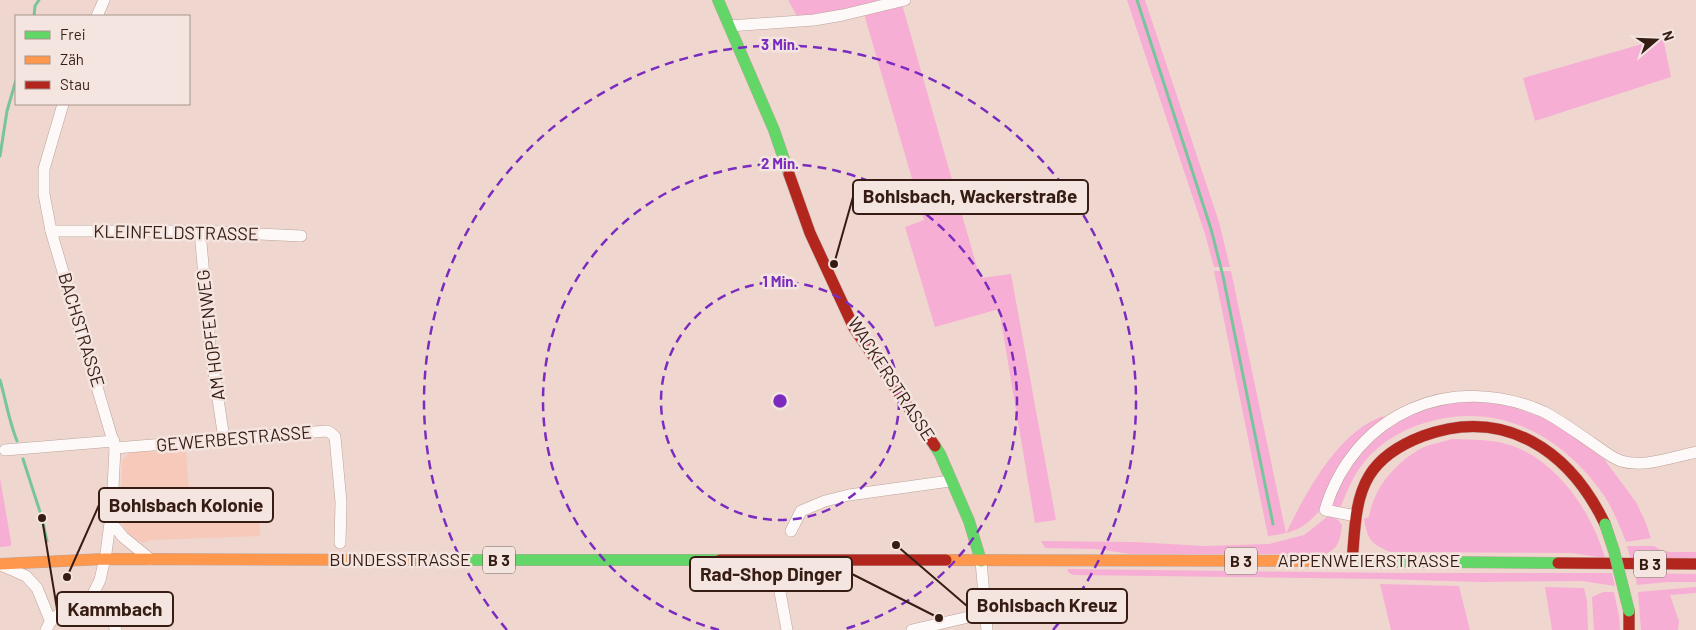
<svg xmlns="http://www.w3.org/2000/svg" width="1696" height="630" font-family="Barlow,sans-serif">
<rect width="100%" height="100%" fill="#efd7cf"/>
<!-- built -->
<polygon fill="#f7c9ba" points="131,451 186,452 189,490 258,493 260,536 152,540 142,543 128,534 121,521 122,461"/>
<!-- green -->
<g fill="#f7aed5">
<polygon points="788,0 877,0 879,4 798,18"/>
<polygon points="1127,0 1145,0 1219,222 1230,267 1214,267 1205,234"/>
<polygon points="902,4 980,278 1011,274 1056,520 1035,523 999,309 935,327 905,227 924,220 864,14"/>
<polygon points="1663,38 1671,77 1535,121 1523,78"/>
<path d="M 1214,271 L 1231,271 L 1286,533 C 1304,497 1328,451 1362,427 C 1369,422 1376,419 1383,416 L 1384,419 L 1321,509 C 1304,529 1294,533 1268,536 Z"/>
<path d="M 1461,400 L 1506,405 L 1544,418 L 1567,432 L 1604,459 L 1636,502 L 1645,521 L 1651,538 L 1626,542 C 1620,527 1614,511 1605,497 C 1565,437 1500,401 1428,422 C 1403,429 1382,441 1365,461 C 1353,475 1347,492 1340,508 L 1334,507 C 1331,496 1340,484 1345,475 C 1364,445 1389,421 1423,409 C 1435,404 1449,403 1461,400 Z"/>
<path d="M 1452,439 C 1473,440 1494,439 1513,446 C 1559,463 1592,513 1605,558 L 1571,553 L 1390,552 C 1370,543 1368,540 1364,519 L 1369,517 C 1374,487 1396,462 1422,448 C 1431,444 1443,442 1452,439 Z"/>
<polygon points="0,478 11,542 11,546 0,547"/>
<path d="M 1327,517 C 1335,517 1337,518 1342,525 C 1340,539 1340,547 1326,554 L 1131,554 L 1095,549 L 1045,548 L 1041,541 L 1136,542 L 1203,546 L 1269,544 L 1304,535 Z"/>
<polygon points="1627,546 1654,546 1661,550 1670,552 1696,552 1696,560 1631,560"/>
<polygon points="1067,569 1397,573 1612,573 1615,586 1582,581 1481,582 1381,579 1074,575 1069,573"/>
<polygon points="1635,573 1696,574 1696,582 1668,582 1637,585"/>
<polygon points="1380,584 1459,586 1470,630 1391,630"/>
<polygon points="1545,587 1584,588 1587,601 1588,630 1552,630"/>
<polygon points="1696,587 1696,593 1670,595 1679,621 1678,630 1641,630 1638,592"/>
<polygon points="1603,592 1614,592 1619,616 1620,630 1594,630 1592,597"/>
</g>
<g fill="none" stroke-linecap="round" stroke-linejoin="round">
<!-- stream -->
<g stroke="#78c49b" stroke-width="3">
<polyline points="1137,0 1211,229 1223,276 1273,524"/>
<polyline points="34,16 35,6 39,0"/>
<polyline points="0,156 7,111 16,80"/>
<path d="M 0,380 C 6,401 9,421 17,441"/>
<polyline points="23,459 42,518 47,541"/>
</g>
<defs>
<g id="street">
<polyline points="97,16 104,0"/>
<polyline points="729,26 814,20 843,15 905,0"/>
<polyline points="63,104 44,169 44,194 51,231 115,448 112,508 106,553 100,580 90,600"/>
<polyline points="51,231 200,231 301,236"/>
<polyline points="200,231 210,345 224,439"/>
<polyline points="115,448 327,431 331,433 335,437 341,502 340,543"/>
<polyline points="5,450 114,441"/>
<path d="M 1356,516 L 1325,510 C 1354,413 1452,371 1544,412 C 1560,420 1577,433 1592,443 C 1601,449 1610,457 1621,461 C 1644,468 1673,457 1696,452"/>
<polyline points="111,522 123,537 150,559"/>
<polyline points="791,531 801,511 825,501 849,495 950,481"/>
<polyline points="981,561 987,630"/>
<polyline points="3,566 26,576 37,588 50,620"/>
<polyline points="778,581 787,630"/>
<polyline points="90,600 112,620 116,630"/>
<path d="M 46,630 C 54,611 71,608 90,600"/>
<polyline points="912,630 986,613"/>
</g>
<g id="fast">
<polyline points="718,0 774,130 789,174"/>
<polyline points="935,446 940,454 969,521 981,561"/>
<polyline points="429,560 720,560"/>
<polyline points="1338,561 1558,563"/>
</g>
<g id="slow">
<polyline points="946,560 1338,561"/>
<polyline points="0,564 104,559 429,560"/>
</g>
<g id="jam">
<polyline points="789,174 810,233 854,328 935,446"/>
<polyline points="720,560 946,560"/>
<path d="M 1352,561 C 1355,533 1354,501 1369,476 C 1381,456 1402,444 1423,436 C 1505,406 1570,451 1605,524"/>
<polyline points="1558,563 1696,564"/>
<polyline points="1629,611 1629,630"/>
</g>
</defs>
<!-- street casing -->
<use href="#street" stroke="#bba39b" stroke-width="12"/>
<!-- fast casing -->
<use href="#fast" stroke="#bba39b" stroke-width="12"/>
<!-- slow casing -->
<use href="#slow" stroke="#bba39b" stroke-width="12"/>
<!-- jam casing -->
<use href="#jam" stroke="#bba39b" stroke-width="12"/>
<!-- street -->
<use href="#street" stroke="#fdf9f8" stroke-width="11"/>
<!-- fast -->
<use href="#fast" stroke="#63d668" stroke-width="11"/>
<!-- slow -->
<use href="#slow" stroke="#ff974d" stroke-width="11"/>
<!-- jam -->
<use href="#jam" stroke="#b3261e" stroke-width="11"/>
<defs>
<polyline id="fast-bridge" points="1605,524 1614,551 1629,611"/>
</defs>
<!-- fast-bridge casing -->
<use href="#fast-bridge" stroke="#bba39b" stroke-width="12" stroke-linecap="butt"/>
<!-- fast-bridge -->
<use href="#fast-bridge" stroke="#63d668" stroke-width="11"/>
</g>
<!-- distance rings -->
<g fill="none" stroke="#7b2cbf" stroke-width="2.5" stroke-dasharray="9 6">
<circle cx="780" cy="401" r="119"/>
<path d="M719 630A237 237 0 1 1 841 630"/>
<path d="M507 630A356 356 0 1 1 1053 630"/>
</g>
<g text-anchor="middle" stroke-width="5" stroke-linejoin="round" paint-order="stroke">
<!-- shield labels -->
<g fill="#f4e5e0" stroke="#6f5850" stroke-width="1">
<rect x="483" y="546.5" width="32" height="27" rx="4"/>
<rect x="1225" y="547.5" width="32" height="27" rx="4"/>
<rect x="1634" y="550.5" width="32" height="27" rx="4"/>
</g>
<g font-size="16" font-weight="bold" fill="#361c13">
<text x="499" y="566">B 3</text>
<text x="1241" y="567">B 3</text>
<text x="1650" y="570">B 3</text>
</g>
<!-- street labels -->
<g font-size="18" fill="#361c13" stroke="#f4e5e0">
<text transform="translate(176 233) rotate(1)" y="6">KLEINFELDSTRASSE</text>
<text transform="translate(81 330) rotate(73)" y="6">BACHSTRASSE</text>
<text transform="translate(211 335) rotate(-97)" y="6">AM HOPFENWEG</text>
<text transform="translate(891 379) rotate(57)" y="6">WACKERSTRASSE</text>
<text transform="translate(234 439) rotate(-5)" y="6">GEWERBESTRASSE</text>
<text x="400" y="566">BUNDESSTRASSE</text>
<text x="1369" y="567">APPENWEIERSTRASSE</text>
</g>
</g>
<circle cx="780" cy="401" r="8" fill="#7b2cbf" stroke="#f4e5e0" stroke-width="2.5"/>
<g font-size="15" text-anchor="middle" font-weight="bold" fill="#7b2cbf" stroke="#f4e5e0" stroke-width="5" stroke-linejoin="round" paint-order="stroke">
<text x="780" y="50">3 Min.</text>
<text x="780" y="169">2 Min.</text>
<text x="780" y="287">1 Min.</text>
</g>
<!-- callouts -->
<path fill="none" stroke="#361c13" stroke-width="2" d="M834 264L853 197M67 577L99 505M939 618L852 574M896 545L967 606M42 518L57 609"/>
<g fill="#361c13" stroke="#f4e5e0" stroke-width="2">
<circle cx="834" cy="264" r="5"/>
<circle cx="67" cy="577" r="5"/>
<circle cx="939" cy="618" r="5"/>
<circle cx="896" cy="545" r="5"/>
<circle cx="42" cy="518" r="5"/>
</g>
<g fill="#f4e5e0" stroke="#361c13" stroke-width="2">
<rect x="853" y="180" width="235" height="34" rx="5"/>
<rect x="99" y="488" width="174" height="34" rx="5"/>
<rect x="690" y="557" width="162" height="34" rx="5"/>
<rect x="967" y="589" width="160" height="34" rx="5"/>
<rect x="57" y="592" width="116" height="34" rx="5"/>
</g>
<g font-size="19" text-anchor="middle" font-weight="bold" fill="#361c13">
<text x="970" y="203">Bohlsbach, Wackerstraße</text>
<text x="186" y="512">Bohlsbach Kolonie</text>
<text x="771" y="581">Rad-Shop Dinger</text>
<text x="1047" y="612">Bohlsbach Kreuz</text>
<text x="115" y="616">Kammbach</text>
</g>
<!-- legend -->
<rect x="15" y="15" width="175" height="90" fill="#f4e5e0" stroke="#a8958e"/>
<rect x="25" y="31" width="25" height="8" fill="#63d668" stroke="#a8958e"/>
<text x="60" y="40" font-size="15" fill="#361c13">Frei</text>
<rect x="25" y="56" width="25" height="8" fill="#ff974d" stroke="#a8958e"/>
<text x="60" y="65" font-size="15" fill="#361c13">Zäh</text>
<rect x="25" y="81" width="25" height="8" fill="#b3261e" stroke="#a8958e"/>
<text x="60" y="90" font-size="15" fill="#361c13">Stau</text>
<!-- north arrow -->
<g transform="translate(1656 40) rotate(71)" stroke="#f4e5e0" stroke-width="4" paint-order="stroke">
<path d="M0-4L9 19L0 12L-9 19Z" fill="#361c13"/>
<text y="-8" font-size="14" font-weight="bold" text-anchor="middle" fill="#361c13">N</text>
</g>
</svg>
